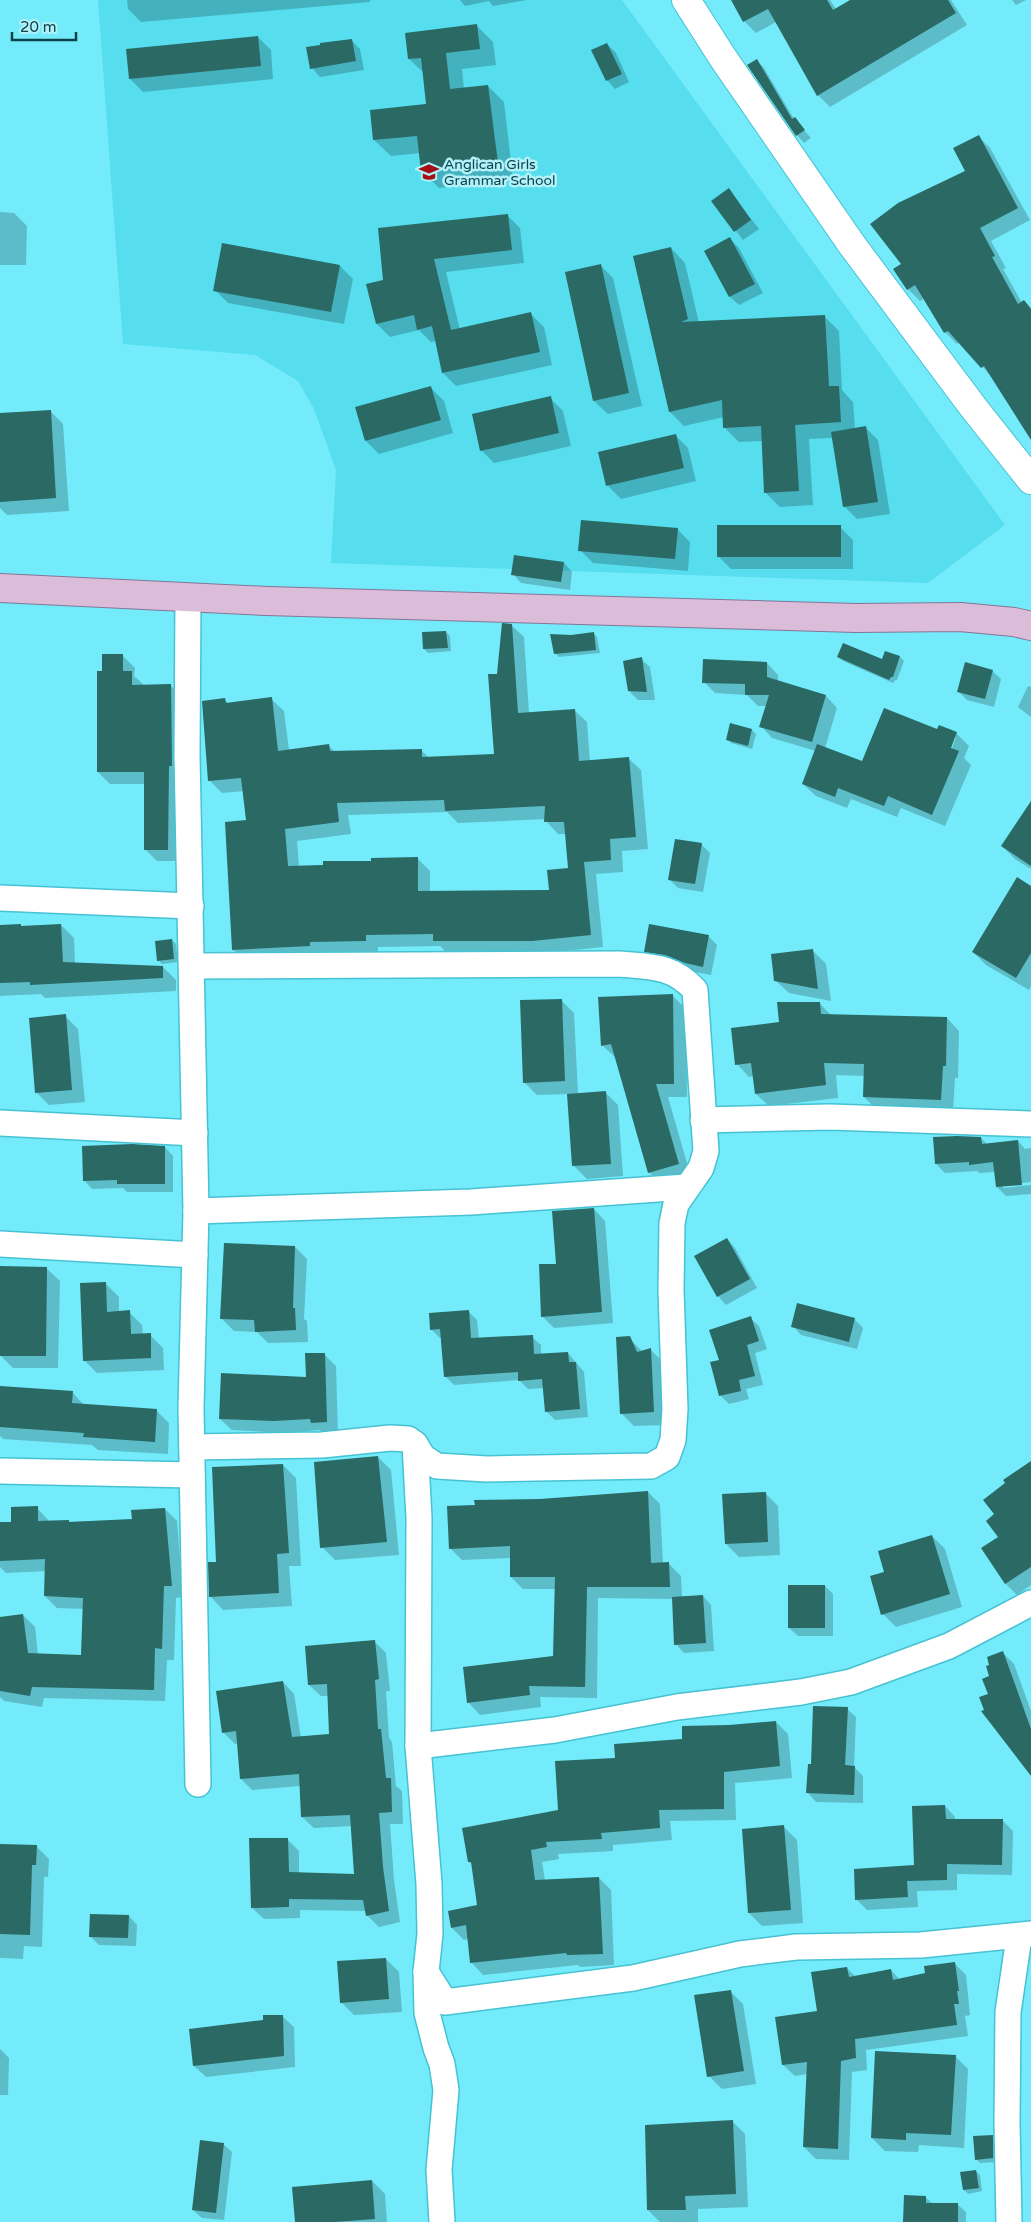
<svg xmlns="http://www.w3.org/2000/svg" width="1031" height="2222" font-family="'Varela Round',sans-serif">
<rect width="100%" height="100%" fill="#74ebfb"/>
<!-- built -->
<polygon fill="#56deef" points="98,0 622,0 1005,525 928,583 331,563 336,470 314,409 298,381 255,355 123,344"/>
<!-- shadow -->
<g fill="#0003" fill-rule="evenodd">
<polygon points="127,0 370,0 370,2 141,22 128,9"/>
<polygon points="460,0 527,0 493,6 489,1 465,6"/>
<polygon points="732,0 830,0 836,9 853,0 951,0 967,25 830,107 818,95 776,22 756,33 744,21"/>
<polygon points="1012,0 1026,0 1016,5"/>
<polygon points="477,26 493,42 496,65 462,69 464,89 488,86 504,102 513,179 439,188 423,172 420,153 391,156 374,140 427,106 424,73 409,59"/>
<polygon points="258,37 271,50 273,79 143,92 130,79"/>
<polygon points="352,41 360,49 364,70 320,77 312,68"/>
<polygon points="607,44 616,53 629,82 615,89 607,80"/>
<polygon points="757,61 764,68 794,119 811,138 804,143 797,135 749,66"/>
<polygon points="978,136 990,148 1030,220 991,241 1006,268 1003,269 1022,303 1024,301 1031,308 1031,437 992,377 960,342 957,344 945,332 925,298 920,301 908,289 902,265 967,171"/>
<polygon points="729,190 759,229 743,240 713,201"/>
<polygon points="0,212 14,213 27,226 26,265 0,265"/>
<polygon points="507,215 520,228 524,263 446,272 460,330 531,314 544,327 552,365 456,386 443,373 436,341 431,342 419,330 390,337 377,324 385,281"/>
<polygon points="730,239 739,248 763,293 739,305 730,297 706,251"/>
<polygon points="671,248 685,263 699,323 825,317 839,331 842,390 853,402 855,429 865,427 878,440 890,514 857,519 844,506 833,438 809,439 813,505 780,507 765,492 763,441 739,442 725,428 724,417 684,426 670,412"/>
<polygon points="600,265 613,278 642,406 608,414 594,401 566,273"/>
<polygon points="340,266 353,279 344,324 228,303 215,290"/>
<polygon points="431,388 444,401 453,433 379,454 366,441"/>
<polygon points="550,398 563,411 571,446 494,463 481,450"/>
<polygon points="50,411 63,424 69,511 7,515 0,508 0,414"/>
<polygon points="675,435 688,448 696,481 621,499 608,486"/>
<polygon points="840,527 853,540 853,569 731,569 718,556"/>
<polygon points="677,529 690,542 688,571 593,563 580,550"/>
<polygon points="564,563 572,572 570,590 521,583 513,574"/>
<path d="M 511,625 L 524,637 L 529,713 L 574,710 L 587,722 L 590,761 L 628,758 L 641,770 L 648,849 L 622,851 L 623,872 L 596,874 L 603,947 L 545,953 L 447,953 L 440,946 L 378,947 L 378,953 L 322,954 L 246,962 L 233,949 L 248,821 L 244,791 L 222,793 L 209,780 L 225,700 L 229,704 L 271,699 L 284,711 L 289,750 L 328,745 L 336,753 L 422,751 L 429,758 L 495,755 L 499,675 ZM 447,812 L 458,823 L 546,819 L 546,821 L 558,834 L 567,834 L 569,870 L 550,891 L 430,892 L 430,871 L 417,858 L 299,867 L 297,841 L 351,834 L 348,815 Z"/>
<polygon points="446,632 450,636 451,651 428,653 424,649"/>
<polygon points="593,633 597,637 600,653 559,657 555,653 571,636"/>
<polygon points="886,652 900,657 904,661 897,680 895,680 893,683 843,661 839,657 883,661"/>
<polygon points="122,655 135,668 134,676 144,685 171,686 183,698 180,861 157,861 145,849 145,784 110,784 98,772 104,672"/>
<polygon points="641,659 650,667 655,700 638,700 629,691"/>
<path d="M 767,663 L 778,675 L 778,682 L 826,696 L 837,708 L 825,748 L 863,762 L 938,731 L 956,733 L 969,746 L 964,758 L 971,765 L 945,826 L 901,808 L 897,817 L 851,799 L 847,808 L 816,796 L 803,784 L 816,751 L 772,738 L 761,726 L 767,706 L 758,706 L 747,695 L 715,693 L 704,682 ZM 954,737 L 956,737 L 950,754 L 947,753 Z"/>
<polygon points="992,671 1001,679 994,707 967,700 958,691"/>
<polygon points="1028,686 1031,687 1031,717 1018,707"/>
<polygon points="752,730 756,734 752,749 731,743 727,739"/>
<polygon points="1031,803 1031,869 1015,859 1002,846"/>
<polygon points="701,844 710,853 703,892 678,888 669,879"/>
<polygon points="1031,887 1031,986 1029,990 986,965 973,952"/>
<polygon points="61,925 74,938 75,963 163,967 176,980 176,991 45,998 41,994 0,996 0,927"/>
<polygon points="708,936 717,945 711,975 695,972 674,963 654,960 645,951"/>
<polygon points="172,940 176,944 178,962 162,964 158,960"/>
<polygon points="813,951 826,964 831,1001 789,993 775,980"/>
<polygon points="673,996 686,1009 687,1097 668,1097 691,1177 662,1185 649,1172 616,1058 602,1045"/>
<polygon points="561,1000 574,1013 578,1094 605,1092 618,1105 623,1176 587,1179 574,1166 568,1094 537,1095 524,1082"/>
<polygon points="819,1003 831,1015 947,1018 959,1031 958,1078 955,1078 953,1112 876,1109 864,1097 865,1076 836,1075 838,1098 769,1106 756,1094 754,1076 749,1077 737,1064 781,1023"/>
<polygon points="65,1016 78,1029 85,1102 49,1105 36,1092"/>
<polygon points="981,1138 987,1144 1018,1141 1025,1149 1031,1148 1031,1182 1003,1185 1003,1188 1031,1185 1031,1194 1006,1196 997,1187 995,1172 980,1173 977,1171 945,1173 936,1164"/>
<polygon points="165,1147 173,1156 173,1192 127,1192 123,1188 92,1189 84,1180"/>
<polygon points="594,1209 605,1221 613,1323 554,1328 542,1316 557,1265"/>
<polygon points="727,1239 735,1248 757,1288 726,1305 718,1296"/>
<polygon points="295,1247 307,1259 304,1319 307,1321 308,1342 268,1343 257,1332 234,1331 222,1319"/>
<polygon points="46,1268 60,1281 58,1368 13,1368 0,1355"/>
<polygon points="106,1284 119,1297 119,1312 129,1312 142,1325 143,1335 150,1335 163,1348 164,1370 97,1373 84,1360"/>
<polygon points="468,1311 477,1320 479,1339 532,1337 541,1345 541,1355 568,1353 584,1372 588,1417 555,1420 546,1411 544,1388 528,1389 519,1380 454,1385 445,1376 442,1337 440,1338 431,1329"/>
<polygon points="750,1318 759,1326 767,1349 755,1353 763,1385 746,1389 749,1399 729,1404 720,1395 720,1361"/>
<polygon points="854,1319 863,1328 857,1349 801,1335 793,1326"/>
<polygon points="629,1338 643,1352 650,1349 663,1362 666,1425 634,1426 621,1413"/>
<polygon points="324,1354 336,1366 338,1434 324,1434 320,1430 285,1433 232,1430 220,1419 307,1378"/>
<polygon points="0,1387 72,1392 85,1406 156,1410 169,1423 168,1454 98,1450 92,1445 3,1439 0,1436"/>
<polygon points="378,1457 391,1470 399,1555 335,1560 322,1547"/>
<polygon points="1031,1463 1031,1555 1024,1559 1031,1569 1031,1585 1017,1595 1006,1584 983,1549 1000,1537 996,1515"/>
<polygon points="283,1465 296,1478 301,1566 289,1566 292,1606 223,1610 210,1596 218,1563"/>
<polygon points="648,1492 660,1504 663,1564 669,1564 681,1576 682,1597 703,1596 711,1605 714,1651 684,1653 676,1644 673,1599 598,1598 597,1698 540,1697 541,1707 480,1715 468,1702 555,1657 556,1589 523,1589 511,1577 511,1558 462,1560 450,1548 540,1500"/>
<polygon points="765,1493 778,1506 780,1555 739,1557 726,1544"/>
<polygon points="37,1508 50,1522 133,1521 165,1509 177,1521 183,1597 176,1598 174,1660 167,1660 165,1701 44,1698 42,1707 4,1701 0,1697 0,1618 23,1615 35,1627 38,1655 82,1657 84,1609 57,1608 45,1596 46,1571 6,1573 0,1567 0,1524 13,1523"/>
<polygon points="932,1536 945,1549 962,1607 896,1627 883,1614 886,1573"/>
<polygon points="825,1586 833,1594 833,1636 798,1636 789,1628"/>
<polygon points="375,1642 386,1653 390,1691 386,1691 389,1738 392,1742 396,1786 402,1791 403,1824 390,1824 394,1880 400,1922 379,1927 367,1915 366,1911 300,1910 300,1918 264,1919 252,1908 287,1839 299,1851 299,1874 355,1875 352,1826 314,1828 302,1817 300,1786 252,1790 241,1779 238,1743 235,1744 223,1732 283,1682 294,1694 301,1738 330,1735 329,1696 321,1696 309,1685"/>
<polygon points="1003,1653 1014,1664 1031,1711 1031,1774 986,1711"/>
<polygon points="847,1709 856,1717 854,1767 863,1776 863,1803 816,1802 808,1793 812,1765"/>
<polygon points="776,1722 788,1734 792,1778 735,1783 736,1820 670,1821 672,1840 613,1845 613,1851 558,1854 559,1859 542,1862 545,1881 599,1878 611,1890 614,1965 580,1967 578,1965 483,1975 471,1962 469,1939 464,1940 452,1928 479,1906 473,1865 469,1862 559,1811 616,1759 729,1727"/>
<polygon points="945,1806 955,1817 955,1820 1003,1821 1013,1831 1012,1875 957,1874 957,1890 917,1891 918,1907 867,1910 856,1899 915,1866"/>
<polygon points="784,1827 797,1840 803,1923 762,1926 749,1913"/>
<polygon points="0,1845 36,1846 49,1859 48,1877 44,1877 42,1947 24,1946 23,1959 0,1958"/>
<polygon points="129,1916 137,1925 136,1946 99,1945 90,1936"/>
<polygon points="386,1959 399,1972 402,2012 354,2015 341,2002"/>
<polygon points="955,1964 966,1975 970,2015 965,2016 968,2036 866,2050 867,2070 852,2072 849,2160 816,2159 804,2147 807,2074 795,2076 783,2065 847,1968 856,1977 891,1970 900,1980 926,1974"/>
<polygon points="730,1991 743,2004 756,2084 722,2089 709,2076"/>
<polygon points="282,2016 294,2027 295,2067 206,2077 194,2066 190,2030 264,2022"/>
<polygon points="0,2049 9,2058 8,2095 0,2095"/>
<polygon points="955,2056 968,2069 964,2148 919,2145 918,2152 885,2151 872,2138"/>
<polygon points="732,2121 745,2134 748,2207 698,2209 698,2222 660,2222 648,2210"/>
<polygon points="992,2136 996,2140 997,2162 980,2163 976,2159"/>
<polygon points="223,2144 232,2152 224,2220 202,2218 193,2210"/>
<polygon points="976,2171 980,2175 982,2191 968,2194 964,2190"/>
<polygon points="372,2181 385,2194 387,2222 296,2222"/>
<polygon points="925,2197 933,2204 957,2204 966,2212 966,2222 904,2222"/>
</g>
<!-- building -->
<g fill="#2a6964" fill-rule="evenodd">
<polygon points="731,0 827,0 833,10 850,0 948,0 956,13 817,96 768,9 743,22"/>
<polygon points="477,24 480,49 446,53 450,89 488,85 498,163 421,172 417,136 373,140 370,110 426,104 421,58 408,59 405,33"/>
<polygon points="258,36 261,66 129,79 126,49"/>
<polygon points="352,39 356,61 310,69 306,47 320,45 320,43"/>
<polygon points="607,43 622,74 606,81 591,50"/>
<polygon points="757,59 792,119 795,117 805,130 796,136 747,65"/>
<polygon points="979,135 1018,208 980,228 995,256 992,257 1018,304 1024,300 1031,309 1031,440 984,366 981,368 948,331 944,333 915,285 907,290 893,269 901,264 870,224 898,203 965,171 953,148"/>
<polygon points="729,188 751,220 734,232 711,201"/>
<polygon points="508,214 512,250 434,259 451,330 531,312 540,352 442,373 432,326 417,330 414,315 376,324 366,284 383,280 378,228"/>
<polygon points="730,237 755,284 729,297 704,251"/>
<polygon points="222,243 340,265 331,312 213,291"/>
<polygon points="671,247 688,319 681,322 825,315 829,386 839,386 841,422 795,425 799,491 764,493 761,426 723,428 722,400 669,412 633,256"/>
<polygon points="601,264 629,393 593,401 565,272"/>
<polygon points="431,386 441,420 365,441 355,407"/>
<polygon points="551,396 559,433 480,451 472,414"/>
<polygon points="51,410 56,498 0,502 0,413"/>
<polygon points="866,426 878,502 843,507 831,432"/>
<polygon points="676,434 684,468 606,486 598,452"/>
<polygon points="581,520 678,528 675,559 578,551"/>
<rect x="717" y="525" width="124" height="32"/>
<polygon points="514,555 564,562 561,582 511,575"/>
<path d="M 502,623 L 512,624 L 518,713 L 575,709 L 579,761 L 629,757 L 636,837 L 610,839 L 611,860 L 584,862 L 591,935 L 532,941 L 433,941 L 433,934 L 366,935 L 366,941 L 310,942 L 310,946 L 232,950 L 225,822 L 246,820 L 241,778 L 208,781 L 202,701 L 225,698 L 226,703 L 272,697 L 278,751 L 329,744 L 330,751 L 422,749 L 422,757 L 494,754 L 488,674 L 497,674 ZM 444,800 L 445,811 L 545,806 L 544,822 L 564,822 L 568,868 L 547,870 L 549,890 L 418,891 L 418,857 L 371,858 L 371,861 L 323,861 L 323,865 L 288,866 L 285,829 L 339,822 L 337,803 Z"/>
<polygon points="446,631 448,648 423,649 422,632"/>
<polygon points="594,632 596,650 554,654 550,634 571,635"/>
<polygon points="843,643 882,659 885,651 900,656 893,677 891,677 889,680 837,657"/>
<polygon points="102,654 123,654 123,671 132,671 132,685 171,684 172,766 169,766 168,850 144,850 144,772 97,772 97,671 102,671"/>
<polygon points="642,657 647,692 628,691 623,661"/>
<polygon points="703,659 767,662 767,677 826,695 812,742 759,727 769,695 745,695 745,684 702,683"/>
<polygon points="965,662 993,670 985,699 957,692"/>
<polygon points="884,708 937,729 939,725 957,732 951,748 959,751 932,815 888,796 884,806 838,788 835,797 802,784 817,744 862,761"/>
<polygon points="730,723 752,729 748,746 726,740"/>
<polygon points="1031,801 1031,866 1001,846"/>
<polygon points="675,839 702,843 695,884 668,880"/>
<polygon points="1017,877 1031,886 1031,953 1016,978 972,952"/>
<polygon points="21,924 21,926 61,924 63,962 163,966 163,978 30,985 30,982 0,983 0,925"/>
<polygon points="649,924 709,935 703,967 685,963 665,955 644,952"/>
<polygon points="172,939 174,959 157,961 155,941"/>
<polygon points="813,949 818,989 774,981 771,954"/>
<polygon points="673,994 674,1084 656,1084 679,1164 648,1173 611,1044 601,1046 598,997"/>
<polygon points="562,999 565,1081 523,1083 520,1000"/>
<polygon points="777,1002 820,1002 821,1014 947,1017 946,1066 943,1066 941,1100 863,1097 864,1064 824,1063 826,1085 755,1094 751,1063 735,1065 731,1028 779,1022"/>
<polygon points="66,1014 72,1090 35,1093 29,1018"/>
<polygon points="606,1091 611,1164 572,1166 567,1094"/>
<polygon points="957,1136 981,1137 982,1144 1018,1140 1022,1185 996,1187 993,1162 969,1165 969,1162 935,1164 933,1137"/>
<polygon points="132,1144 165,1146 165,1184 117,1184 117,1180 83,1181 82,1146"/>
<polygon points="594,1208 602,1312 541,1317 539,1264 556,1264 552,1211"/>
<polygon points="727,1238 750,1279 717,1297 694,1256"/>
<polygon points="224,1243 295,1246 293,1308 295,1308 296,1330 255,1332 254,1320 220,1319"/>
<polygon points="0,1266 47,1267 46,1356 0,1356"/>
<polygon points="106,1282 107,1312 130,1310 131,1334 151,1333 151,1358 83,1361 80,1283"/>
<polygon points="797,1303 855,1318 849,1342 791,1327"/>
<polygon points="469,1310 471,1338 533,1335 534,1354 568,1352 569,1362 576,1362 580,1409 545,1412 542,1379 518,1381 518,1372 444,1377 440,1329 430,1330 429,1313"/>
<polygon points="751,1316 759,1341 747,1345 755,1376 739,1380 741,1391 719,1396 710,1362 719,1360 709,1330"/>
<polygon points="630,1336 637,1352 651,1348 654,1412 620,1414 616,1337"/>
<polygon points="305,1353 325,1353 327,1422 311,1423 310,1419 273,1421 219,1419 221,1373 306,1377"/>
<polygon points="0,1386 73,1391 72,1403 157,1409 155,1442 83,1437 84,1433 0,1427"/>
<polygon points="378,1456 387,1542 320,1548 314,1462"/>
<polygon points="1031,1461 1031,1567 1005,1584 981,1548 998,1537 986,1521 994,1514 983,1500 1005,1483 1003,1480"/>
<polygon points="283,1464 289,1553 277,1554 279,1593 209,1597 208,1562 216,1562 212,1467"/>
<polygon points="648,1491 651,1563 669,1562 670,1587 587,1587 585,1687 529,1686 530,1695 467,1703 463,1667 553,1656 555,1577 510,1577 510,1546 449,1549 447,1506 475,1505 474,1500 540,1499"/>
<polygon points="766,1492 768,1542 725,1544 722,1494"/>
<polygon points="38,1506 38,1521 69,1520 69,1522 132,1519 131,1510 165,1508 172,1586 164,1586 162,1649 155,1648 154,1690 32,1687 30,1696 0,1691 0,1617 23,1614 28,1653 81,1655 83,1598 44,1596 45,1559 0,1561 0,1522 11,1522 11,1507"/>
<polygon points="932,1535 950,1594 881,1615 870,1576 884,1572 878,1551"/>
<rect x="788" y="1585" width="37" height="43"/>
<polygon points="703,1595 706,1643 674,1645 672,1597"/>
<polygon points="375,1640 379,1679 375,1680 378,1729 381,1729 386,1778 391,1778 392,1812 379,1813 383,1867 389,1911 366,1916 363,1900 289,1899 289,1907 251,1908 249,1838 288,1838 289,1872 354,1874 350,1815 301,1817 299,1774 240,1779 236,1731 222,1733 216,1691 283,1681 292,1737 329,1734 327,1684 308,1685 305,1646"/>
<polygon points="1003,1651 1031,1729 1031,1776 981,1711 984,1710 979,1697 988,1694 982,1679 989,1676 986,1666 989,1665 987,1657"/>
<polygon points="813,1706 848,1707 845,1765 855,1766 854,1795 806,1793 808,1764 811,1764"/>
<polygon points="776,1721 780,1766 724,1772 724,1809 659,1810 660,1828 601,1833 602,1839 546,1842 547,1847 531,1850 535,1880 599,1877 603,1954 567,1955 566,1953 470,1963 466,1925 451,1928 448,1911 477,1905 471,1862 468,1862 462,1828 558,1810 555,1761 615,1758 614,1744 682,1739 682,1726 729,1725"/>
<polygon points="945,1805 946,1819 1003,1819 1002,1865 947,1864 947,1880 907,1881 908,1897 855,1900 854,1869 914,1865 912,1806"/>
<polygon points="784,1825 791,1910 748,1913 742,1829"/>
<polygon points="0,1844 37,1845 36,1865 32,1865 30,1935 0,1934"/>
<polygon points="90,1914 129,1915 128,1938 89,1937"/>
<polygon points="386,1958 389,1999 340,2003 337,1961"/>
<polygon points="955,1962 959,1991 957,1991 959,2004 954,2004 957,2025 855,2039 856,2058 841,2061 838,2149 803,2147 807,2062 782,2065 775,2017 817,2011 811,1972 847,1967 849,1977 891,1969 893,1980 925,1973 924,1966"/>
<polygon points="731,1990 744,2071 707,2077 694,1995"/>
<polygon points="263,2015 283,2015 284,2056 193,2066 189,2029 263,2020"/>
<polygon points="875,2051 956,2055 951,2135 906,2133 906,2140 871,2138"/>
<polygon points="733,2120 736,2194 685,2196 686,2210 647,2210 645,2125"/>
<polygon points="993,2135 993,2158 975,2160 973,2136"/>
<polygon points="200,2140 224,2143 216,2213 192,2210"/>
<polygon points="976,2170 979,2188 963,2190 960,2172"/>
<polygon points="372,2180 375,2219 335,2222 295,2222 292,2187"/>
<polygon points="904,2195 926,2196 926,2203 958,2203 958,2222 903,2222"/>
</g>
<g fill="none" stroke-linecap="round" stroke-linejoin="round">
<defs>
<g id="minor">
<polyline points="188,598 187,755 196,1211 191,1408 198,1784"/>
<polyline points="0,898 191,906"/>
<polyline points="703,1120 830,1117 1031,1124"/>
<polyline points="0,1123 195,1133"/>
<polyline points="196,1211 471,1202 686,1187"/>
<polyline points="0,1244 195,1255"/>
<polyline points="415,1444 419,1518 418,1746 429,1884 430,1934 426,1972 427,2013 436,2048 442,2064 446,2090 439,2170 442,2222"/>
<path d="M 192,1447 L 322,1445 L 390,1438 L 408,1439 L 415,1444 L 423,1457 L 437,1466 L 487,1469 L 651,1466 L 667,1457 L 673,1440 L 675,1409 L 671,1290 L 672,1223 L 676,1204 L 701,1168 L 706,1151 L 695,990 C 672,965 651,967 620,964 L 192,966"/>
<polyline points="0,1471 192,1475"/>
<polyline points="418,1746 555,1730 677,1707 801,1692 851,1682 949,1646 1031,1603"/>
<polyline points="426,1972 445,2002 633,1978 740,1954 796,1947 921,1945 1031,1934"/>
<polyline points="1009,2222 1007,2123 1008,2012 1019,1937"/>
</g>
<polyline id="tertiary" points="686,0 723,58 852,245 973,407 1031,480"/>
<polyline id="primary" points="0,588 267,601 856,618 960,617 1014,622 1031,626"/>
</defs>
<!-- minor casing -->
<use href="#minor" stroke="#46c2d2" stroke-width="28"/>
<!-- tertiary casing -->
<use href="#tertiary" stroke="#46c2d2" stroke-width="30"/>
<!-- primary casing -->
<use href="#primary" stroke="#837698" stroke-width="30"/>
<!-- minor -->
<use href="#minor" stroke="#fff" stroke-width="25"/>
<!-- tertiary -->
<use href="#tertiary" stroke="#fff" stroke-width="28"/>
<!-- primary -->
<use href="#primary" stroke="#dbbdda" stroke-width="28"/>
</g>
<!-- icons -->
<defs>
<symbol id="school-bare" viewBox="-9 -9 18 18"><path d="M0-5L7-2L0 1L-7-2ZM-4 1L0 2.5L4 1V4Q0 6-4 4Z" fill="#a61015" stroke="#b1f1fa" stroke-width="2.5" paint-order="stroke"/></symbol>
</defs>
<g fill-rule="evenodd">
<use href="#school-bare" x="415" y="158" width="28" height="28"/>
</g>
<g text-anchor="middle" stroke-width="5" stroke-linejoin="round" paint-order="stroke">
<!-- poi labels -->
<g font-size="14" fill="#0c4349" stroke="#b1f1fa" text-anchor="start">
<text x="444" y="169">Anglican Girls<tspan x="444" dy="16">Grammar School</tspan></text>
</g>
</g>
<!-- scale -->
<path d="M12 32v8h64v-8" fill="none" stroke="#0c4349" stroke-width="2.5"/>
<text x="20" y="32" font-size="15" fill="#0c4349" stroke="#b1f1fa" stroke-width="4" paint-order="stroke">20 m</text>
</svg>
